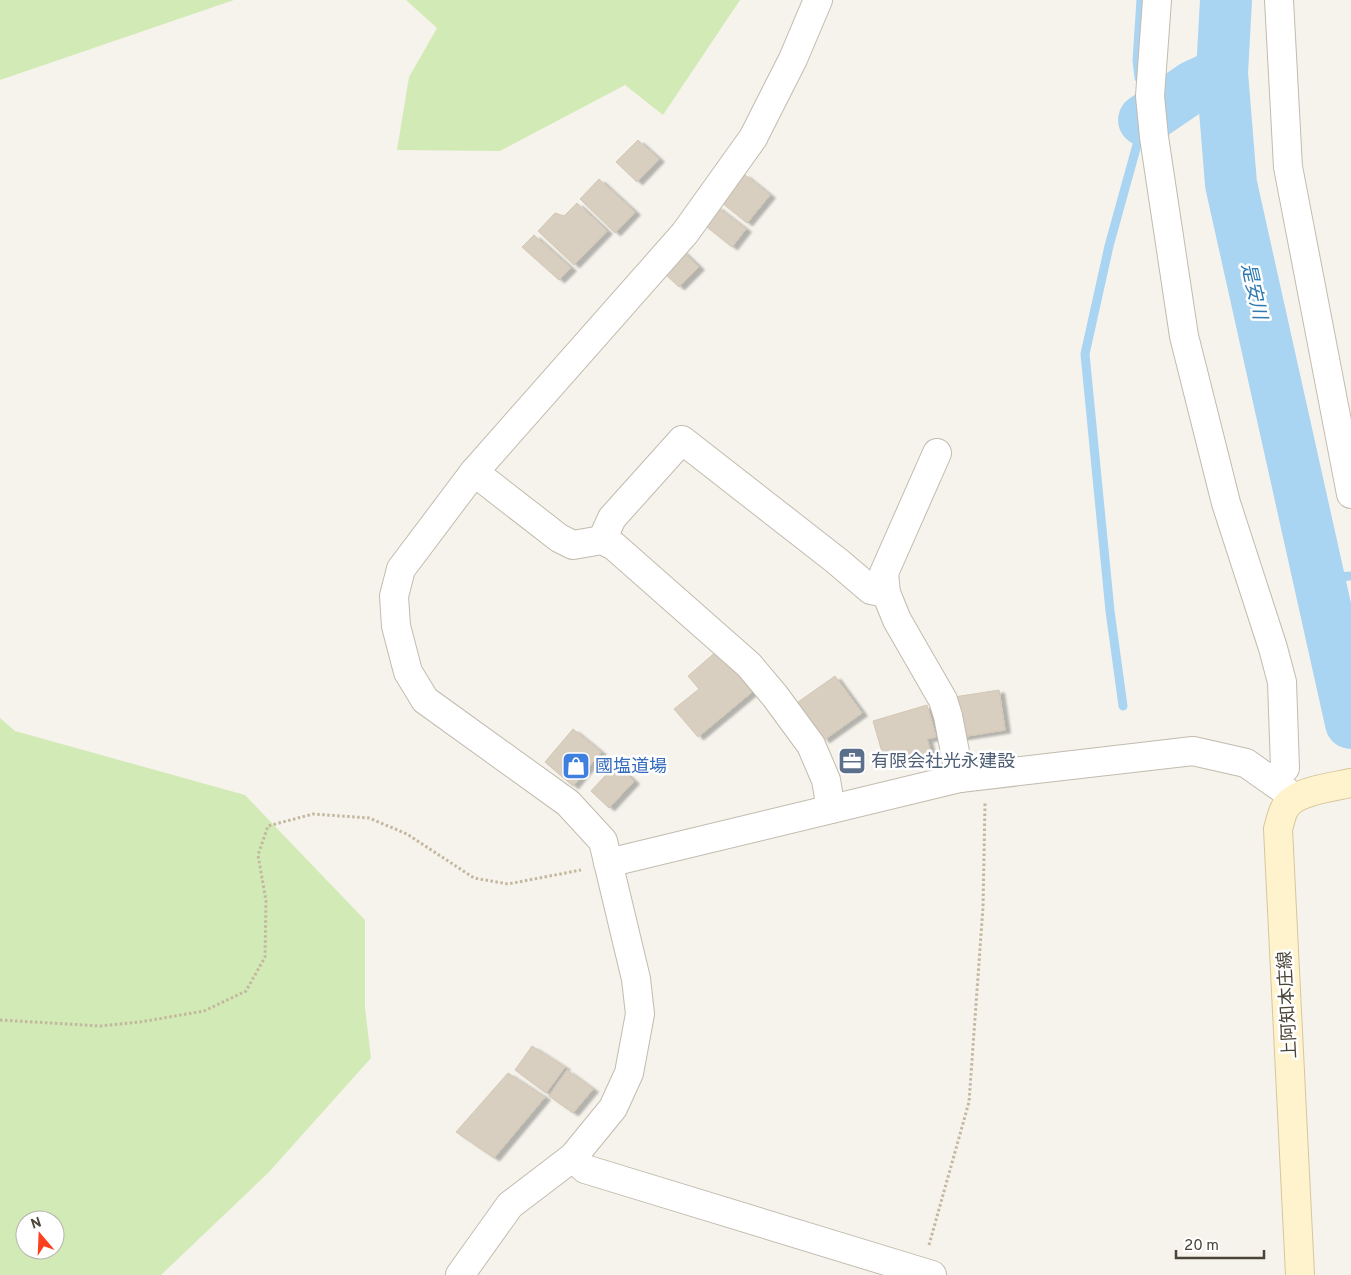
<svg xmlns="http://www.w3.org/2000/svg" width="1351" height="1275" font-family="Overpass,'Noto Sans JP',sans-serif">
<defs>
<filter id="shadow"><feDropShadow dx="5.5" dy="3" stdDeviation="1" flood-color="#0004"/></filter>
</defs>
<rect width="100%" height="100%" fill="#f6f3ec"/>
<!-- green -->
<g fill="#d2eab5" fill-rule="evenodd">
<polygon points="0,0 234,0 0,80"/>
<polygon points="406,0 740,0 663,115 625,85 500,151 397,150 409,77 437,28"/>
<path d="M 0,718 L 15,731 L 245,795 L 365,920 L 365,1008 L 371,1058 L 269,1172 L 161,1275 L 0,1275 ZM 25,1220 L 55,1220 L 55,1250 L 25,1250 Z"/>
</g>
<g fill="none" stroke-linecap="round" stroke-linejoin="round">
<!-- stream -->
<g stroke="#a9d4f2" stroke-width="9">
<polyline points="1139,78 1137,60 1141,0"/>
<polyline points="1320,578 1351,576"/>
<polyline points="1123,706 1110,611 1085,354 1109,246 1143,123"/>
</g>
<!-- river -->
<g stroke="#a9d4f2" stroke-width="52">
<polyline points="1226,0 1222,73 1231,184 1351,723"/>
<polyline points="1144,120 1194,86 1222,73"/>
</g>
</g>
<!-- building -->
<g fill="#d8cfc1" stroke="#d3c7b4" filter="url(#shadow)">
<polygon points="638,140 659,159 637,182 616,162"/>
<polygon points="744,174 770,195 747,223 721,202"/>
<polygon points="599,179 635,212 615,233 580,199"/>
<polygon points="577,203 607,231 574,265 538,231 555,213 564,216"/>
<polygon points="716,206 746,229 732,247 702,223"/>
<polygon points="534,235 571,268 559,280 522,247"/>
<polygon points="681,250 699,267 679,287 662,271"/>
<polygon points="718,650 752,692 698,737 674,709 699,689 688,676"/>
<polygon points="835,676 862,713 824,740 798,702"/>
<polygon points="999,690 1005,730 961,737 954,697"/>
<polygon points="927,705 936,737 927,739 931,753 886,766 873,721"/>
<polygon points="573,729 601,752 573,786 545,762"/>
<polygon points="616,764 634,781 609,808 591,791"/>
<polygon points="532,1046 565,1067 546,1093 515,1070"/>
<polygon points="567,1070 593,1089 573,1113 549,1096"/>
<polygon points="508,1073 545,1097 494,1158 456,1132"/>
</g>
<g fill="none" stroke-linecap="round" stroke-linejoin="round">
<defs>
<g id="minor">
<polyline points="1157,0 1150,96 1154,137 1184,336 1226,503 1273,648 1282,682 1285,768 1272,781"/>
<polyline points="1279,0 1288,167 1351,494"/>
<polyline points="937,453 884,573 886,593 897,620 943,700 948,716 960,778"/>
<polyline points="474,472 559,538 573,545 602,540 614,546 749,665 775,696 811,745 826,780 831,809"/>
<polyline points="602,540 612,518 682,440 837,561 871,590 886,593"/>
<polyline points="608,863 960,778 1193,751 1246,763 1287,792"/>
<polyline points="573,1157 585,1169 932,1275"/>
<polyline points="460,1275 510,1205 573,1157 613,1108 629,1073 640,1014 636,979 603,841 568,803 425,700 408,672 396,626 394,596 401,569 474,472 685,233 753,138 793,59 818,0"/>
</g>
<path id="secondary" d="M 1300,1275 L 1278,829 C 1280,823 1281,816 1284,810 C 1292,791 1332,787 1351,783"/>
</defs>
<!-- minor casing -->
<use href="#minor" stroke="#c2bbae" stroke-width="30"/>
<!-- secondary casing -->
<use href="#secondary" stroke="#d6c79b" stroke-width="30"/>
<!-- path -->
<g stroke="#c4b79f" stroke-width="3" stroke-dasharray="2.5 2.5" stroke-linecap="butt">
<polyline points="0,1020 101,1026 140,1022 204,1011 246,991 265,957 266,901 258,855 268,826 313,814 369,818 407,834 474,878 508,884 581,870"/>
<polyline points="929,1245 969,1102 983,907 985,803"/>
</g>
<!-- minor -->
<use href="#minor" stroke="#fff" stroke-width="28"/>
<!-- secondary -->
<use href="#secondary" stroke="#fff3cd" stroke-width="28"/>
</g>
<!-- icons -->
<defs>
<symbol id="office-square" viewBox="-11 -11 22 22"><rect x="-9" y="-9" width="18" height="18" rx="4" fill="#5c6f8a" stroke="#fff"/><path d="M-6-3h4V-5.5h4V-3h4V5H-6ZM-1-4.5V-3h2v-1.5ZM-6 0V1H6V0Z" fill="#fff"/></symbol>
<symbol id="shop-square" viewBox="-11 -11 22 22"><rect x="-9" y="-9" width="18" height="18" rx="4" fill="#3f7fe0" stroke="#fff"/><path d="M-5-2.5h2.3a2.7 3.5 0 0 1 5.4 0H5L5.5 6h-11ZM-1.5-2.5h3a1.5 2.3 0 0 0-3 0Z" fill="#fff"/></symbol>
</defs>
<g fill-rule="evenodd">
<use href="#office-square" x="836" y="745" width="32" height="32"/>
<use href="#shop-square" x="560" y="750" width="32" height="32"/>
</g>
<g text-anchor="middle" stroke-width="5" stroke-linejoin="round" paint-order="stroke">
<!-- service labels -->
<g font-size="18" fill="#4e5e75" stroke="#fff" text-anchor="start">
<text x="871" y="767">有限会社光永建設</text>
</g>
<!-- shop labels -->
<g font-size="18" fill="#366cbe" stroke="#fff" text-anchor="start">
<text x="595" y="772">國塩道場</text>
</g>
<!-- street labels -->
<g font-size="18" fill="#4b4439" stroke="#fff">
<text transform="translate(1287 1005) rotate(-93)" y="6">上阿知本庄線</text>
</g>
<!-- water labels -->
<g font-size="19" font-style="italic" fill="#2e7ab2" stroke="#fff">
<text transform="translate(1255 291) rotate(77)" y="7">是安川</text>
</g>
</g>
<!-- north arrow -->
<g transform="translate(40 1235) rotate(341)"><circle r="24" fill="#ffffff" stroke="#b7b4b0"/>
<path d="M0-4L9 19L0 12L-9 19Z" fill="#fc3f1d"/>
<text y="-8" font-size="14" font-weight="bold" text-anchor="middle" fill="#4b4439">N</text>
</g>
<!-- scale -->
<path d="M1176 1250v8h88v-8" fill="none" stroke="#4b4439" stroke-width="2.5"/>
<text x="1184" y="1250" font-size="15" fill="#4b4439" stroke="#ffffff" stroke-width="4" paint-order="stroke">20 m</text>
</svg>
